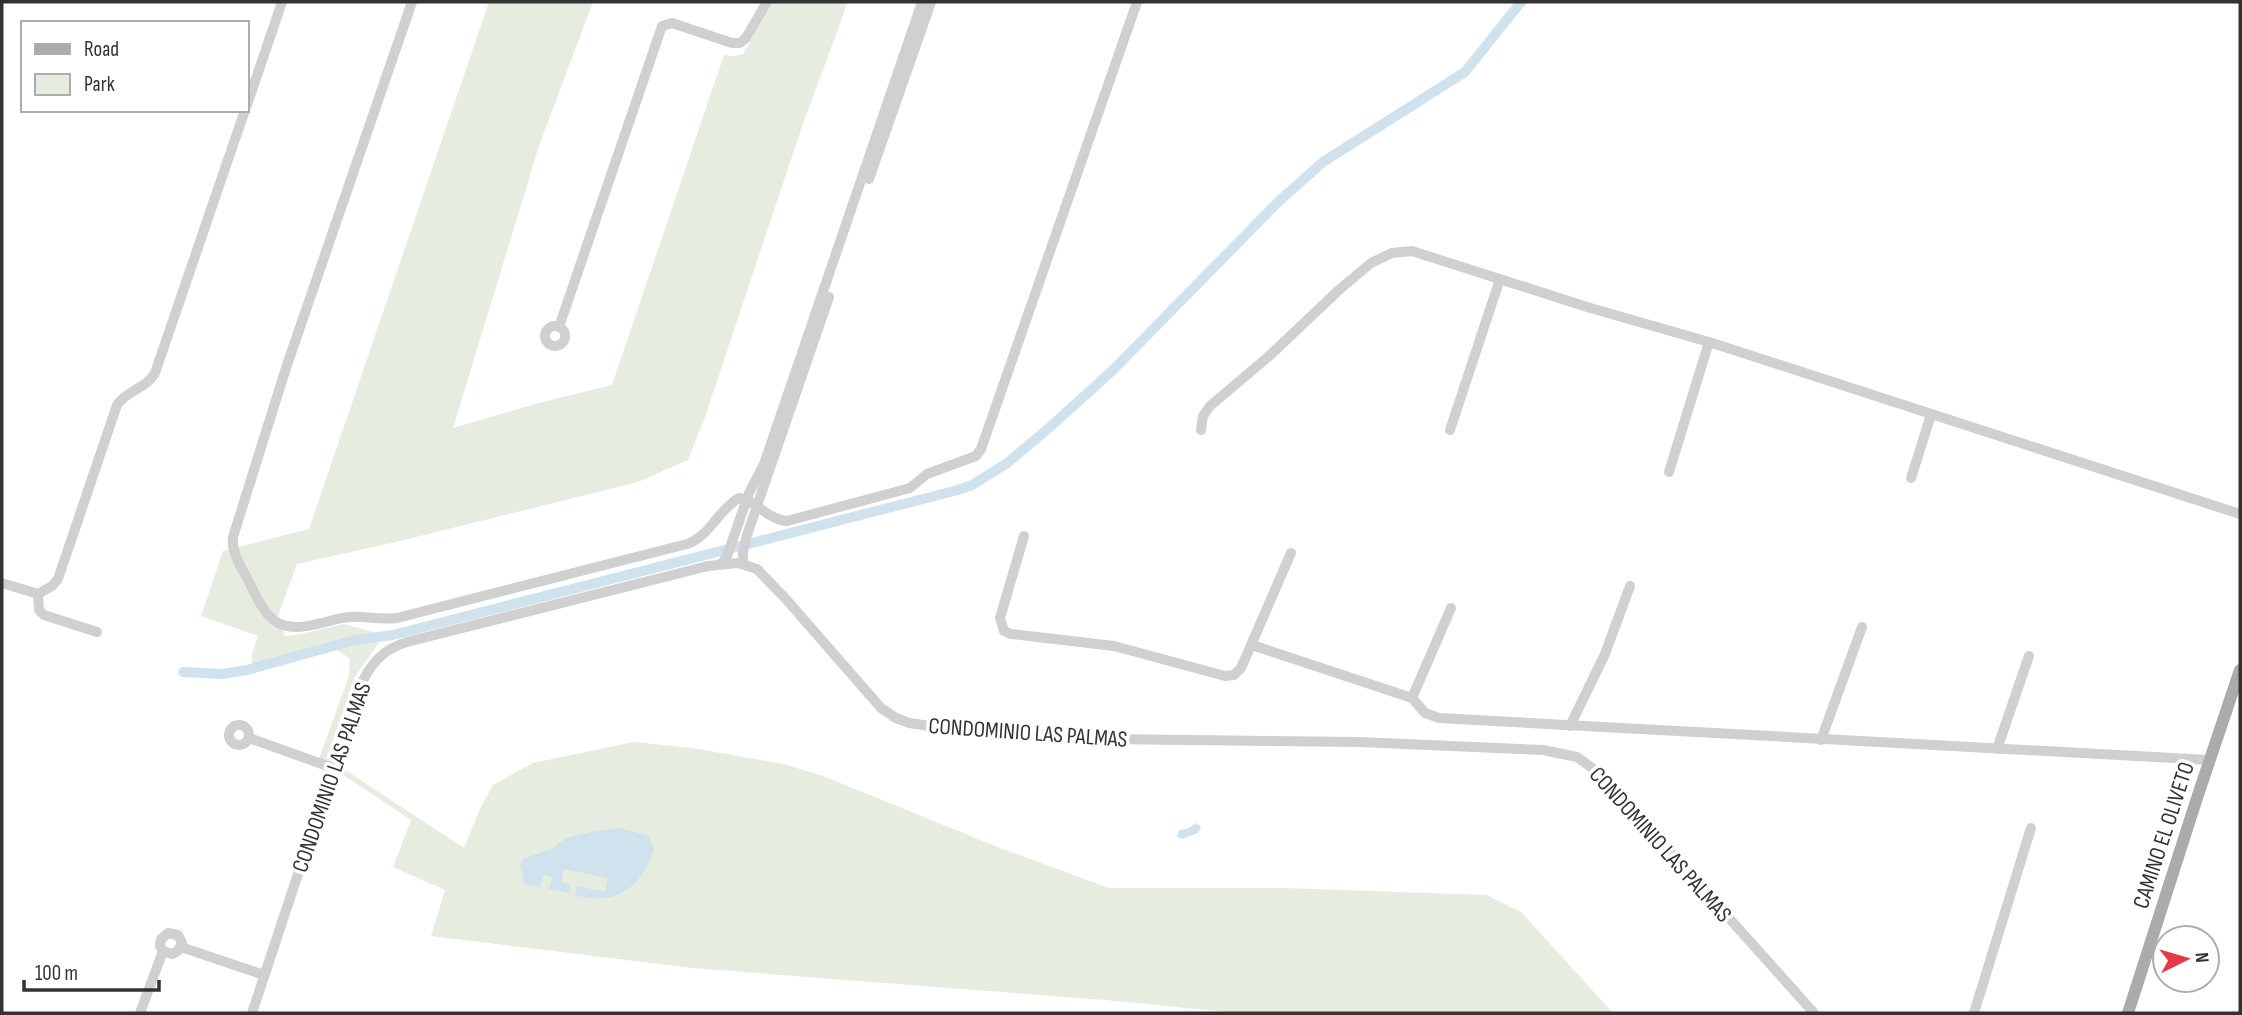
<svg xmlns="http://www.w3.org/2000/svg" width="2242" height="1015" font-family="'Sofia Sans Condensed',sans-serif">
<rect width="100%" height="100%" fill="#fff"/>
<!-- green -->
<polygon fill="#e6ecdf" points="489,2 593,2 539,146 453,428 535,404 612,385 724,55 735,56 743,54 773,2 848,2 804,121 705,417 688,460 638,482 400,541 297,564 278,616 285,636 301,634 344,624 377,633 378,644 355,677 327,758 464,848 480,809 493,785 533,763 634,742 692,748 784,764 823,776 1000,848 1109,888 1285,888 1486,895 1521,912 1613,1013 1237,1013 1117,1001 692,968 431,936 445,890 393,867 411,820 319,759 349,676 350,659 338,650 252,664 252,654 258,636 201,616 223,551 309,529"/>
<!-- water -->
<g fill="#cfe2ee">
<polygon points="1196,823 1201,827 1198,833 1182,839 1177,837 1179,830 1187,829"/>
<path d="M 621,828 L 648,836 L 654,848 C 643,887 615,907 575,895 L 577,886 L 605,892 L 608,878 L 564,869 L 561,882 L 570,885 L 569,893 L 549,889 L 552,877 L 544,875 L 540,887 L 524,884 L 520,864 L 523,859 L 551,849 L 566,838 L 595,831 Z"/>
</g>
<g fill="none" stroke-linecap="round" stroke-linejoin="round">
<!-- canal -->
<polyline stroke="#cfe2ee" stroke-width="10" points="183,672 222,674 247,670 355,640 393,635 958,490 972,485 1006,464 1049,428 1113,370 1278,202 1323,162 1465,72 1521,2"/>
<!-- minor -->
<g stroke="#d0d0d0" stroke-width="10">
<path d="M 412,2 L 286,368 L 233,537 C 231,553 242,568 249,582 C 266,616 274,635 317,624 C 327,622 338,618 349,617 C 365,616 380,620 397,618 L 687,544 C 710,536 718,510 739,498 C 757,501 768,520 787,521 L 910,488 L 927,474 L 976,456 L 981,449 L 1137,2"/>
<polyline points="247,105 282,2"/>
<polyline points="869,179 931,2"/>
<circle cx="555" cy="336" r="10"/>
<polyline points="559,327 662,26 672,23 732,43 740,43 746,38 767,2"/>
<polyline points="1201,430 1203,416 1210,406 1268,357 1340,289 1371,263 1392,253 1412,251 1587,307 1709,342 2240,514"/>
<polyline points="1450,430 1500,279"/>
<polyline points="1669,472 1709,342"/>
<polyline points="1911,478 1931,415"/>
<polyline points="1024,536 1000,618 1004,631 1011,634 1114,646 1225,676 1234,675 1241,668 1291,553"/>
<polyline points="722,563 727,556 749,493 764,464 922,2"/>
<polyline points="743,563 743,552 747,535 829,297"/>
<polyline points="2,583 38,594 39,610 44,615 97,632"/>
<path d="M 38,594 L 52,586 L 58,579 L 117,405 C 127,390 146,389 155,373 L 245,110"/>
<polyline points="1252,645 1412,698 1425,713 1439,718 2209,760"/>
<polyline points="1412,698 1451,608"/>
<circle cx="239" cy="735" r="10"/>
<polyline points="1570,726 1605,654 1630,586"/>
<polyline points="249,738 333,768"/>
<polyline points="1821,740 1862,627"/>
<polyline points="1997,749 2029,656"/>
<polyline points="181,947 264,975"/>
<polyline points="140,1013 163,951 160,946 161,939 168,933 178,935 182,943 178,951 172,954 163,951"/>
<path d="M 252,1013 L 360,687 C 370,664 383,649 407,642 L 708,566 L 738,563 L 757,569 L 785,598 L 881,708 L 896,718 L 909,723 L 944,728 L 1104,739 L 1359,742 L 1543,750 L 1577,757 L 1599,773 L 1814,1013"/>
<polyline points="1974,1013 2031,828"/>
</g>
<!-- major -->
<polyline stroke="#ababab" stroke-width="12" points="2128,1013 2197,798 2240,670"/>
</g>
<g text-anchor="middle" stroke-width="7" stroke-linejoin="round" paint-order="stroke">
<!-- street labels -->
<g font-size="23" fill="#333" stroke="#fff">
<text transform="translate(1028 732) rotate(4)" y="8">CONDOMINIO LAS PALMAS</text>
<text transform="translate(331 777) rotate(-71)" y="8">CONDOMINIO LAS PALMAS</text>
<text transform="translate(2163 835) rotate(-72)" y="8">CAMINO EL OLIVETO</text>
<text transform="translate(1661 844) rotate(48)" y="8">CONDOMINIO LAS PALMAS</text>
</g>
</g>
<!-- border -->
<rect width="2242" height="1015" fill="none" stroke="#333333" stroke-width="7"/>
<!-- legend -->
<rect x="21" y="21" width="228" height="91" fill="#ffffff" stroke="#adadad" stroke-width="2"/>
<rect x="35" y="44" width="35" height="10" fill="#ababab" stroke="#adadad" stroke-width="2"/>
<text x="84" y="56" font-size="21" fill="#333333">Road</text>
<rect x="35" y="74" width="35" height="21" fill="#e6ecdf" stroke="#adadad" stroke-width="2"/>
<text x="84" y="91" font-size="21" fill="#333333">Park</text>
<!-- north arrow -->
<g transform="translate(2186 959) rotate(85)"><circle r="33" fill="#ffffff" stroke="#adadad" stroke-width="2"/>
<path d="M0-5L12 26L0 18L-12 26Z" fill="#e63946"/>
<text y="-10" font-size="19" font-weight="bold" text-anchor="middle" fill="#333333">N</text>
</g>
<!-- scale -->
<path d="M24 980v10h135v-10" fill="none" stroke="#333333" stroke-width="3.5"/>
<text x="35" y="980" font-size="21" fill="#333333" stroke="#ffffff" stroke-width="5" paint-order="stroke">100 m</text>
</svg>
